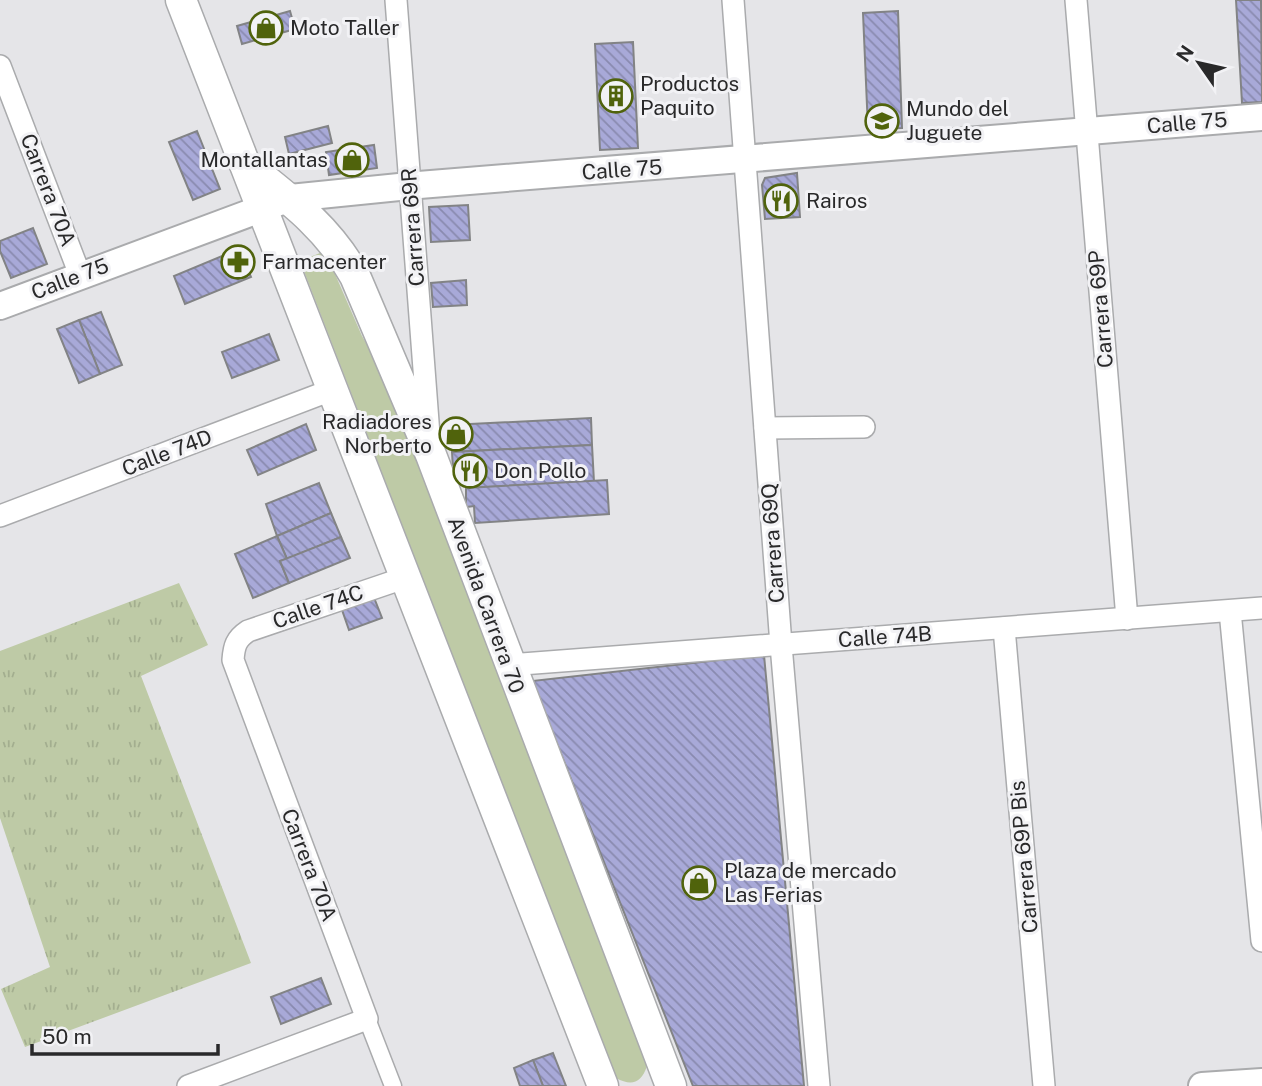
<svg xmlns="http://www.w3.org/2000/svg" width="1262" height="1086" font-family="'Public Sans',sans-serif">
<defs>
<pattern id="park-tufts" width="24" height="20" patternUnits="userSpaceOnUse" patternTransform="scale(1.75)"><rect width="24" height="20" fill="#becaa6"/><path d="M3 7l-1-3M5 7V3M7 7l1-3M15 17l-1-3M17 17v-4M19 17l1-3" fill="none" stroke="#a3ae8f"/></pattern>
<pattern id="building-back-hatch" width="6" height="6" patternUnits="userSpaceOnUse" patternTransform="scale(1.75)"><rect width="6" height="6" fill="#a8a9d8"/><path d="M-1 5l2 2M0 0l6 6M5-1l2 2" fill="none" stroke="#898aaf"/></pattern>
</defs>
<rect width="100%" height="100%" fill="#e5e5e8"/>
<!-- green -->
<path fill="#becaa6" d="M 325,251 L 362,336 L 391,386 L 647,1066 C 641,1084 631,1086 616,1078 L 300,261 Z"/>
<!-- park -->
<polygon fill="url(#park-tufts)" points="179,583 208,645 141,676 251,963 25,1047 1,989 50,967 0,818 0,651"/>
<!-- building -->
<g fill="url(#building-back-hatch)" stroke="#828385" stroke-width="2">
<polygon points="1236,0 1261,0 1262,102 1242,103"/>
<polygon points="290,11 295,29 242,44 237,26"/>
<polygon points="898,11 902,128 868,129 863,13"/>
<polygon points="633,42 638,148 600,150 595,44"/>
<polygon points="328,126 332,143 289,154 285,137"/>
<polygon points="197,131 220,189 193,200 169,142"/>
<polygon points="374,145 377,168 329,175 326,152"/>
<polygon points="797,173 800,217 765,219 762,185 765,178"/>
<polygon points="468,205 470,240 431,242 429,207"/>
<polygon points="33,228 47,264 11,278 0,251 0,241"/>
<polygon points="239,249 251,277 185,304 174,276"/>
<polygon points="466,280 467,305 433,307 431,283"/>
<polygon points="101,312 122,365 100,374 79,320"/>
<polygon points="79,320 100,374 79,383 57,329"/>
<polygon points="269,334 279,360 232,378 222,352"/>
<polygon points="591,418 592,445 452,452 451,425"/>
<polygon points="306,424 316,450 258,475 247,450"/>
<polygon points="592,445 594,482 466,488 466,469 453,469 452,452"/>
<polygon points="607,480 609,514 475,523 474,506 466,507 466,488"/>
<polygon points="319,483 331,513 277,536 266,504"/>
<polygon points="331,513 341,537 287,559 277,536"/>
<polygon points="277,536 287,559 280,561 289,583 253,598 235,554"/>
<polygon points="341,537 350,558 289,583 280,561"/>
<polygon points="373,595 382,618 349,630 341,607"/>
<polygon points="764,655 804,1086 693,1086 532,681"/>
<polygon points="321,978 331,1004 281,1024 271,997"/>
<polygon points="553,1053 566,1086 543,1086 533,1060"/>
<polygon points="533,1060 543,1086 520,1086 514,1068"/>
</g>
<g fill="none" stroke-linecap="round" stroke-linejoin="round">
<defs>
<polyline id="pedestrian" points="367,1019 393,1086"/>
<g id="minor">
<polyline points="396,0 429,435"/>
<polyline points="733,0 781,645 819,1086"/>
<polyline points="1076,0 1127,619"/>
<polyline points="0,66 80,275"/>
<polyline points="765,428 864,427"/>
<polyline points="0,516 334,389"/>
<polyline points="1230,611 1262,941"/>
<polyline points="1004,628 1044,1086"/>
<polyline points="508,665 1262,608"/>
<path d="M 188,1086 L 367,1019 L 233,660 C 234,646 236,639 248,631 L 404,578"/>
</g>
<g id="tertiary">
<polyline points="0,306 290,198 419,185 1262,117"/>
<polyline points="1202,1086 1262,1082"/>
</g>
<g id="secondary">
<polyline points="181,0 603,1086"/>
<path d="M 245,164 C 288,198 328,227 355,276 L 431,455 L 671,1086"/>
</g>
</defs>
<!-- pedestrian casing -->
<use href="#pedestrian" stroke="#aaabad" stroke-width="19"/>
<!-- minor casing -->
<use href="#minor" stroke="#aaabad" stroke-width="24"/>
<!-- tertiary casing -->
<use href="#tertiary" stroke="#aaabad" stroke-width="30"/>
<!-- secondary casing -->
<use href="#secondary" stroke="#aaabad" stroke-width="33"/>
<!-- pedestrian -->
<use href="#pedestrian" stroke="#fff" stroke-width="16"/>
<!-- minor -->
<use href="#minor" stroke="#fff" stroke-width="21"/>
<!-- tertiary -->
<use href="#tertiary" stroke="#fff" stroke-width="26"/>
<!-- secondary -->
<use href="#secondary" stroke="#fff" stroke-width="30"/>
</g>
<!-- icons -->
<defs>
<symbol id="shop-ring" viewBox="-11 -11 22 22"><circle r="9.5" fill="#f2f2f5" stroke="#50630c" stroke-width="1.5"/><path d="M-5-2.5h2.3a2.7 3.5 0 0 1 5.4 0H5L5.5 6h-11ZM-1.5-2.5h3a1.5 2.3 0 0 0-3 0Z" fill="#50630c"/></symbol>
<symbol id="building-ring" viewBox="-11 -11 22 22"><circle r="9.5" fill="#f2f2f5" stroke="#50630c" stroke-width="1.5"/><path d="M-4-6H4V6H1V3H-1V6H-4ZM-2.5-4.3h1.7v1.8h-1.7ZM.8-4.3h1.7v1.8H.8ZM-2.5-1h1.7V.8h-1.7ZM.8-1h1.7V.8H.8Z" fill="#50630c"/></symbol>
<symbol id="school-ring" viewBox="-11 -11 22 22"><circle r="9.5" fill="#f2f2f5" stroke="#50630c" stroke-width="1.5"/><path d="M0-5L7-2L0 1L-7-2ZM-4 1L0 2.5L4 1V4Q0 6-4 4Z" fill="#50630c"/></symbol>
<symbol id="restaurant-ring" viewBox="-11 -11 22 22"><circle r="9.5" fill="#f2f2f5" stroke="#50630c" stroke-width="1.5"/><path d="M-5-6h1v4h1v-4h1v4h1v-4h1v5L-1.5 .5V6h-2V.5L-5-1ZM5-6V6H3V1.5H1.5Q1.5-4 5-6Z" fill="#50630c"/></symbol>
<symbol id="pharmacy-ring" viewBox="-11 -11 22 22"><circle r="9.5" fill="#f2f2f5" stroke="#50630c" stroke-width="1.5"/><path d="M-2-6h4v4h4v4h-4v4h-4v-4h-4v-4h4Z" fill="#50630c"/></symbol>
</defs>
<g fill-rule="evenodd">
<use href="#shop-ring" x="247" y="9" width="38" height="38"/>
<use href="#building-ring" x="597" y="77" width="38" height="38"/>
<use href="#school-ring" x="863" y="102" width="38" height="38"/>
<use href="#shop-ring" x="333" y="141" width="38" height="38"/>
<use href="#restaurant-ring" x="762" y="182" width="38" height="38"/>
<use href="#pharmacy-ring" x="219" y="243" width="38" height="38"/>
<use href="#shop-ring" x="437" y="415" width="38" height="38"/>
<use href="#restaurant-ring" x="451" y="452" width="38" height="38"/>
<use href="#shop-ring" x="680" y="864" width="38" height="38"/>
</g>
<g text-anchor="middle" stroke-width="6" stroke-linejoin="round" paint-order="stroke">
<!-- poi labels -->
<g font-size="21" fill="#29292a" stroke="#f2f2f5" text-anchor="start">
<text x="290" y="35">Moto Taller</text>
<text x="640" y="91">Productos<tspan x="640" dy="24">Paquito</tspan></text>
<text x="906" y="116">Mundo del<tspan x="906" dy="24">Juguete</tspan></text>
<text x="328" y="167" text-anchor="end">Montallantas</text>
<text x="806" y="208">Rairos</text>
<text x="262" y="269">Farmacenter</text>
<text x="432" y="429" text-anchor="end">Radiadores<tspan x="432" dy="24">Norberto</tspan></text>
<text x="494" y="478">Don Pollo</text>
<text x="724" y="878">Plaza de mercado<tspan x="724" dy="24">Las Ferias</tspan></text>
</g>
<!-- street labels -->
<g font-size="21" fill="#29292a" stroke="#f2f2f5">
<text transform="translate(1187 123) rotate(-5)" y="7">Calle 75</text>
<text transform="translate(622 170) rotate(-4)" y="7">Calle 75</text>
<text transform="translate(48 190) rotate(69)" y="7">Carrera 70A</text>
<text transform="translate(413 227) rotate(-94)" y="7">Carrera 69R</text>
<text transform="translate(70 279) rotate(-21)" y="7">Calle 75</text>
<text transform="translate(1101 309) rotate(-95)" y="7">Carrera 69P</text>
<text transform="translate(167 453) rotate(-21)" y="7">Calle 74D</text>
<text transform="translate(773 543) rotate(-94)" y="7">Carrera 69Q</text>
<text transform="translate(486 605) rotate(70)" y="7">Avenida Carrera 70</text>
<text transform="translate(318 607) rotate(-19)" y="7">Calle 74C</text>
<text transform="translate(885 637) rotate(-4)" y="7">Calle 74B</text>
<text transform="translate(1024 857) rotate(-95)" y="7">Carrera 69P Bis</text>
<text transform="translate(309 865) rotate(69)" y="7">Carrera 70A</text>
</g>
</g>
<!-- north arrow -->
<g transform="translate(1199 63) rotate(304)" stroke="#f2f2f5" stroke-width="5" paint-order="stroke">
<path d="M0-5L12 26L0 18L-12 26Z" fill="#29292a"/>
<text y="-10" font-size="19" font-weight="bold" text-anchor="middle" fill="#29292a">N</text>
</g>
<!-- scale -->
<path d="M32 1044v10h186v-10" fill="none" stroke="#29292a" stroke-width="3.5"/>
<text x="42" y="1044" font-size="21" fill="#29292a" stroke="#f2f2f5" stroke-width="5" paint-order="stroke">50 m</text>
</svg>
